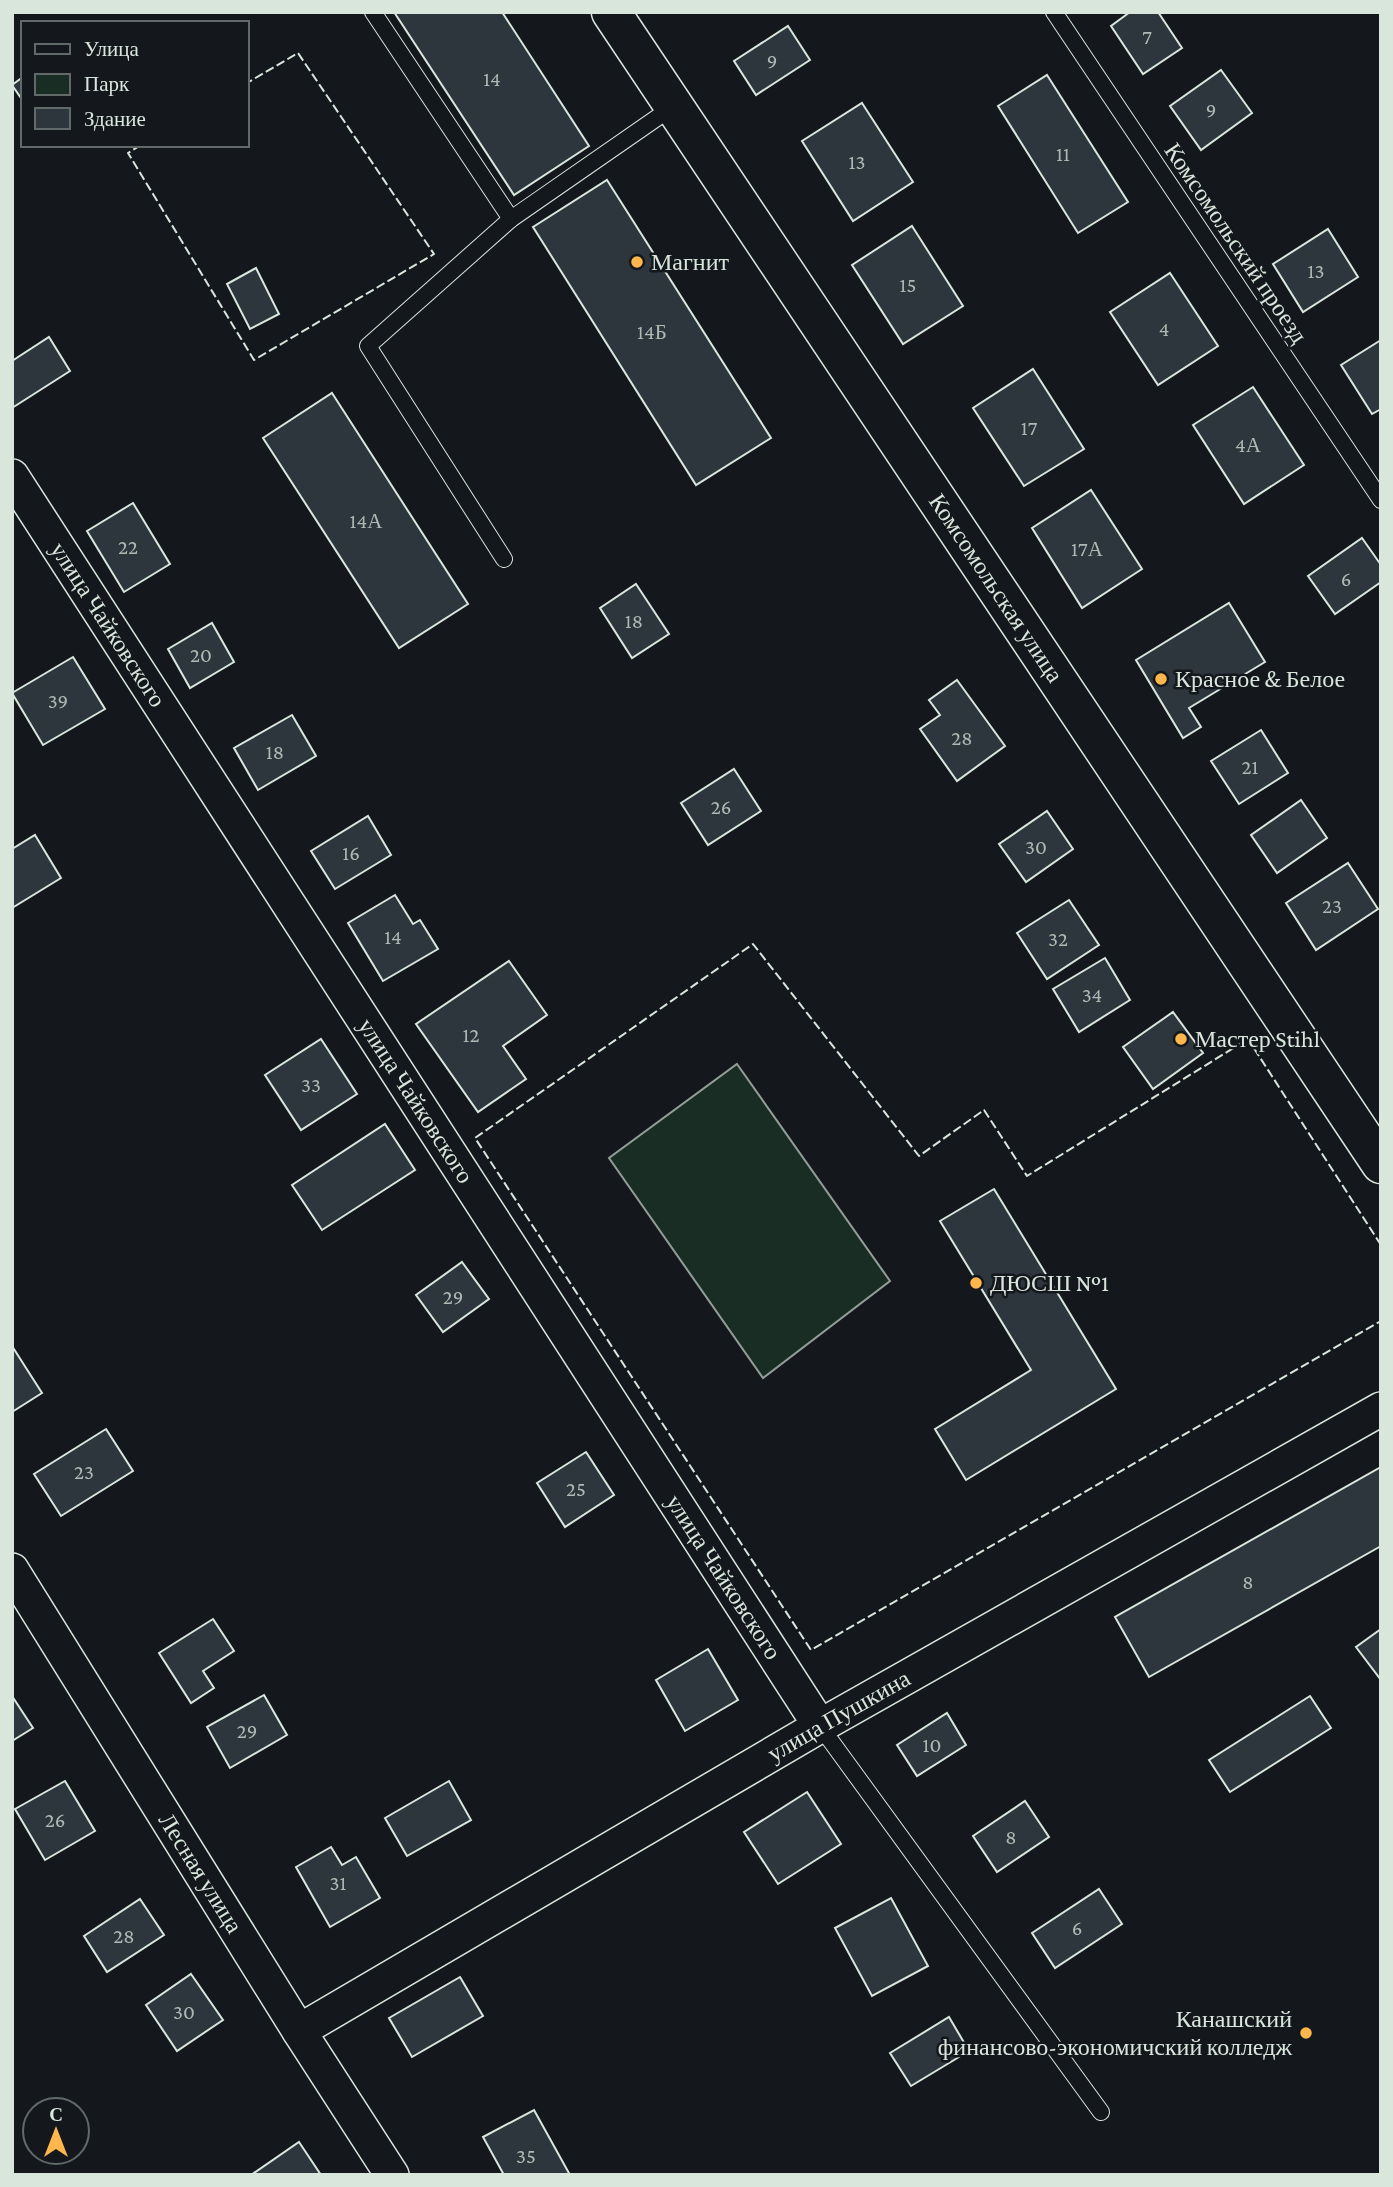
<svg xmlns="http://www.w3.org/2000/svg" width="1393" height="2187" font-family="'Crimson Pro',serif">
<rect width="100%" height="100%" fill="#14181c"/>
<!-- green -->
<polygon fill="#1a2d24" stroke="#939e99" stroke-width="2" points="737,1064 890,1281 763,1378 609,1158"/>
<!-- building -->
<g fill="#2c363c" stroke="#d8e6dc" stroke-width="2">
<polygon points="394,12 502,12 589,146 514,195"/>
<polygon points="1130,12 1158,12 1182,48 1143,74 1111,26"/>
<polygon points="788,26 810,60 756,95 734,61"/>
<polygon points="1221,70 1252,113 1201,150 1170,106"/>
<polygon points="1047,75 1128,202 1078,233 998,106"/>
<polygon points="23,77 23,101 12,85"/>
<polygon points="862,103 913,182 853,221 802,141"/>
<polygon points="607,180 771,438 696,485 533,227"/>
<polygon points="912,226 963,306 903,344 852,265"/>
<polygon points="1328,229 1358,277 1303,312 1273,264"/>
<polygon points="256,268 279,314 250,329 227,284"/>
<polygon points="1170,273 1218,346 1158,385 1110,312"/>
<polygon points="49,337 70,371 12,408 12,361"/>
<polygon points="1381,340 1381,409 1372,414 1341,365"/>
<polygon points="1033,369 1084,449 1024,486 973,408"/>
<polygon points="1253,387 1304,465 1244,504 1193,425"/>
<polygon points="332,393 468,604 399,648 263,438"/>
<polygon points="1091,490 1142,569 1082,608 1032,528"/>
<polygon points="133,503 170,564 124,592 87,531"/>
<polygon points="1362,538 1381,565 1381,582 1335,614 1308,576"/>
<polygon points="636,584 669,634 632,658 600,608"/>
<polygon points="1229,603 1265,662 1189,708 1201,727 1183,738 1136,660"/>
<polygon points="212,623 234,662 190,688 168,649"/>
<polygon points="73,657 105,709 43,745 12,693"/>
<polygon points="957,680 1005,746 957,781 920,729 940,715 929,700"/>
<polygon points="292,715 316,756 258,790 234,748"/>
<polygon points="1261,730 1288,773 1239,804 1211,761"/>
<polygon points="734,769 761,811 708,845 681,803"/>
<polygon points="1301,800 1327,838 1277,873 1251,835"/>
<polygon points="1047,811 1073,849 1026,882 999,844"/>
<polygon points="368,816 391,855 335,889 311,851"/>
<polygon points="35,835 61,878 12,908 12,849"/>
<polygon points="1348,863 1378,909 1316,950 1286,903"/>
<polygon points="395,895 413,924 420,920 438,949 383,981 348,923"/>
<polygon points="1069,900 1099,945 1047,979 1017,933"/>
<polygon points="1105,958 1130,1000 1079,1032 1053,989"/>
<polygon points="509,961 547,1015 503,1046 526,1079 478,1112 416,1024"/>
<polygon points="1173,1012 1203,1053 1153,1089 1123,1047"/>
<polygon points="321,1039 357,1094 301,1130 265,1075"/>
<polygon points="385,1124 415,1170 322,1230 292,1185"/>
<polygon points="994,1189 1116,1389 966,1480 935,1429 1031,1370 940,1221"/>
<polygon points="462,1262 489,1299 443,1332 416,1295"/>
<polygon points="12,1346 42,1393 12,1412"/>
<polygon points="106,1429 133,1471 61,1516 34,1474"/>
<polygon points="586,1452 614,1495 565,1527 537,1483"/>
<polygon points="1381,1467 1381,1546 1149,1677 1115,1617"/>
<polygon points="213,1619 234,1651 203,1671 214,1688 191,1703 159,1653"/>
<polygon points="1381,1629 1381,1680 1356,1647"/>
<polygon points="708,1649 738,1700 685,1731 656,1680"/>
<polygon points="264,1695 287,1735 230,1768 207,1727"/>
<polygon points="12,1696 33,1728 12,1741"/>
<polygon points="1310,1696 1331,1728 1230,1792 1209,1760"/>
<polygon points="947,1713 966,1745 917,1776 897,1745"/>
<polygon points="65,1781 95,1831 45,1860 15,1809"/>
<polygon points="449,1781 471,1820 407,1856 385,1818"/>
<polygon points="807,1792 841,1844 778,1884 744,1832"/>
<polygon points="1025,1801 1049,1837 997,1872 973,1836"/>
<polygon points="331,1847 342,1865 356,1857 380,1898 330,1927 296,1867"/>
<polygon points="1099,1889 1122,1924 1055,1968 1032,1933"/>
<polygon points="891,1898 928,1966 872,1996 835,1928"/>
<polygon points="140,1899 164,1935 107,1972 84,1936"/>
<polygon points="191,1974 223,2020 177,2051 146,2005"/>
<polygon points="460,1977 483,2016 412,2057 389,2018"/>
<polygon points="949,2017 969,2051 911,2086 890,2053"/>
<polygon points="534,2110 570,2175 504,2175 483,2137"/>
<polygon points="299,2142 321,2175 251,2175"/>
</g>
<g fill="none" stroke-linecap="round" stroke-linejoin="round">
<defs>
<g id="lane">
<polyline points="373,12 511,219"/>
<polyline points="1054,12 1381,500"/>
<polyline points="504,559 368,346 511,219 674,106"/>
<polyline points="820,1726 1101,2112"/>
</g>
<g id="street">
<path id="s1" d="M 12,476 L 820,1726"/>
<path id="s2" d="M 12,1570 L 299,2031 L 392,2175"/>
<path id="s3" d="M 299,2031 L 820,1726 L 1381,1409"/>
</g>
<g id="secondary">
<path id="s4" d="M 611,12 L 1381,1164"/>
</g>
</defs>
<!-- lane casing -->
<use href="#lane" stroke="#d8e6dc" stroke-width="18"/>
<!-- street casing -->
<use href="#street" stroke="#d8e6dc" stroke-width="36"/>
<!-- secondary casing -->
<use href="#secondary" stroke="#d8e6dc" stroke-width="41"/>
<!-- lane -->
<use href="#lane" stroke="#14181c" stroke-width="16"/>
<!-- street -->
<use href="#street" stroke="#14181c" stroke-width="33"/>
<!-- secondary -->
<use href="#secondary" stroke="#14181c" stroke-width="38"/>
<!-- fence -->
<g stroke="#d8e6dc" stroke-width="2" stroke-dasharray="9 3.5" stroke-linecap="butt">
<polyline points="141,145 128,153 254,360 434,254 298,53 247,83"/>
<polyline points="1381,1245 1248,1039 1027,1176 984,1110 919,1156 753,944 475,1138 811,1650 1381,1321"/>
</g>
</g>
<!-- markers -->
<g fill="#ffb74d" stroke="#14181c" stroke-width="2.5">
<circle cx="637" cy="262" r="7"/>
<circle cx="1161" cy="679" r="7"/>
<circle cx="1181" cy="1039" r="7"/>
<circle cx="976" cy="1283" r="7"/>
<circle cx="1306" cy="2033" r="7"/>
</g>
<g text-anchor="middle" stroke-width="5" stroke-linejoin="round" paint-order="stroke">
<!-- number labels -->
<g font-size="21" fill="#adbab4">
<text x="1147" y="44">7</text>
<text x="772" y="68">9</text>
<text x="492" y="86">14</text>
<text x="1211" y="117">9</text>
<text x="1063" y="161">11</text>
<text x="857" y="169">13</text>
<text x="1316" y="278">13</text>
<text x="908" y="292">15</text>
<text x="1164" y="336">4</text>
<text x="652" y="339">14Б</text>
<text x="1029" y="435">17</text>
<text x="1248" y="452">4А</text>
<text x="366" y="528">14А</text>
<text x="128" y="554">22</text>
<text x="1087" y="556">17А</text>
<text x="1346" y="586">6</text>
<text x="634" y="628">18</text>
<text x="201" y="662">20</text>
<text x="58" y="708">39</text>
<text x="962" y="745">28</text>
<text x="275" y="759">18</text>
<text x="1250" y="774">21</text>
<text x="721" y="814">26</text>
<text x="1036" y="854">30</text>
<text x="351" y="860">16</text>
<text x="1332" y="913">23</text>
<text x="393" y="944">14</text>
<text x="1058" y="946">32</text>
<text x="1092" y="1002">34</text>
<text x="471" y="1042">12</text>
<text x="311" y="1092">33</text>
<text x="453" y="1304">29</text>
<text x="84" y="1479">23</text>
<text x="576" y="1496">25</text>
<text x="1248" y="1589">8</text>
<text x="247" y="1738">29</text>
<text x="932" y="1752">10</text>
<text x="55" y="1827">26</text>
<text x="1011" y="1844">8</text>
<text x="338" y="1890">31</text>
<text x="1077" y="1935">6</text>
<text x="124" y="1943">28</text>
<text x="184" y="2019">30</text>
<text x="526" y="2163">35</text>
</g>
<!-- street labels -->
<g font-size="24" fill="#d8e6dc" stroke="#14181c">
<text transform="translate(1236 243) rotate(56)" y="8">Комсомольский проезд</text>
<text dy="8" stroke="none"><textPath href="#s4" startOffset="693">Комсомольская улица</textPath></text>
<text dy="8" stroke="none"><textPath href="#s1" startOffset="177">улица Чайковского</textPath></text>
<text dy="8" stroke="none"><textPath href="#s1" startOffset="744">улица Чайковского</textPath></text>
<text dy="8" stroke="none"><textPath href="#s1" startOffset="1311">улица Чайковского</textPath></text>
<text dy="8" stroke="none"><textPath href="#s3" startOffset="625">улица Пушкина</textPath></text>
<text dy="8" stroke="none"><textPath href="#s2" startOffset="357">Лесная улица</textPath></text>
</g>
<!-- poi labels -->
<g font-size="24" fill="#d8e6dc" stroke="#14181c" text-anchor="start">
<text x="651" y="270">Магнит</text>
<text x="1175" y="687">Красное &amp; Белое</text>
<text x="1195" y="1047">Мастер Stihl</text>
<text x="990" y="1291">ДЮСШ №1</text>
<text x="1292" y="2027" text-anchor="end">Канашский<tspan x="1292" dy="28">финансово-экономичский колледж</tspan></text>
</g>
</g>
<!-- border -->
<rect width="1393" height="2187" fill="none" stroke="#d8e6dc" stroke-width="28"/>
<!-- legend -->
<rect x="21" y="21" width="228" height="126" fill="#14181c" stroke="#626a69" stroke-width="2"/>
<rect x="35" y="44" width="35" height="10" fill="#14181c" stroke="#626a69" stroke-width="2"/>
<text x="84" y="56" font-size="21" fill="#d8e6dc">Улица</text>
<rect x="35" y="74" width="35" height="21" fill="#1a2d24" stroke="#626a69" stroke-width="2"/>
<text x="84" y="91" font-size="21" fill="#d8e6dc">Парк</text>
<rect x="35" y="108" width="35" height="21" fill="#2c363c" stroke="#626a69" stroke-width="2"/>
<text x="84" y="126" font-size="21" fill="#d8e6dc">Здание</text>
<!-- north arrow -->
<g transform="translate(56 2131)"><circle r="33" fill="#14181c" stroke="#626a69" stroke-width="2"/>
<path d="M0-5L12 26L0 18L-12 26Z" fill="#ffb74d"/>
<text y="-10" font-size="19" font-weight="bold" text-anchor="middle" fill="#d8e6dc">С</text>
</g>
</svg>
